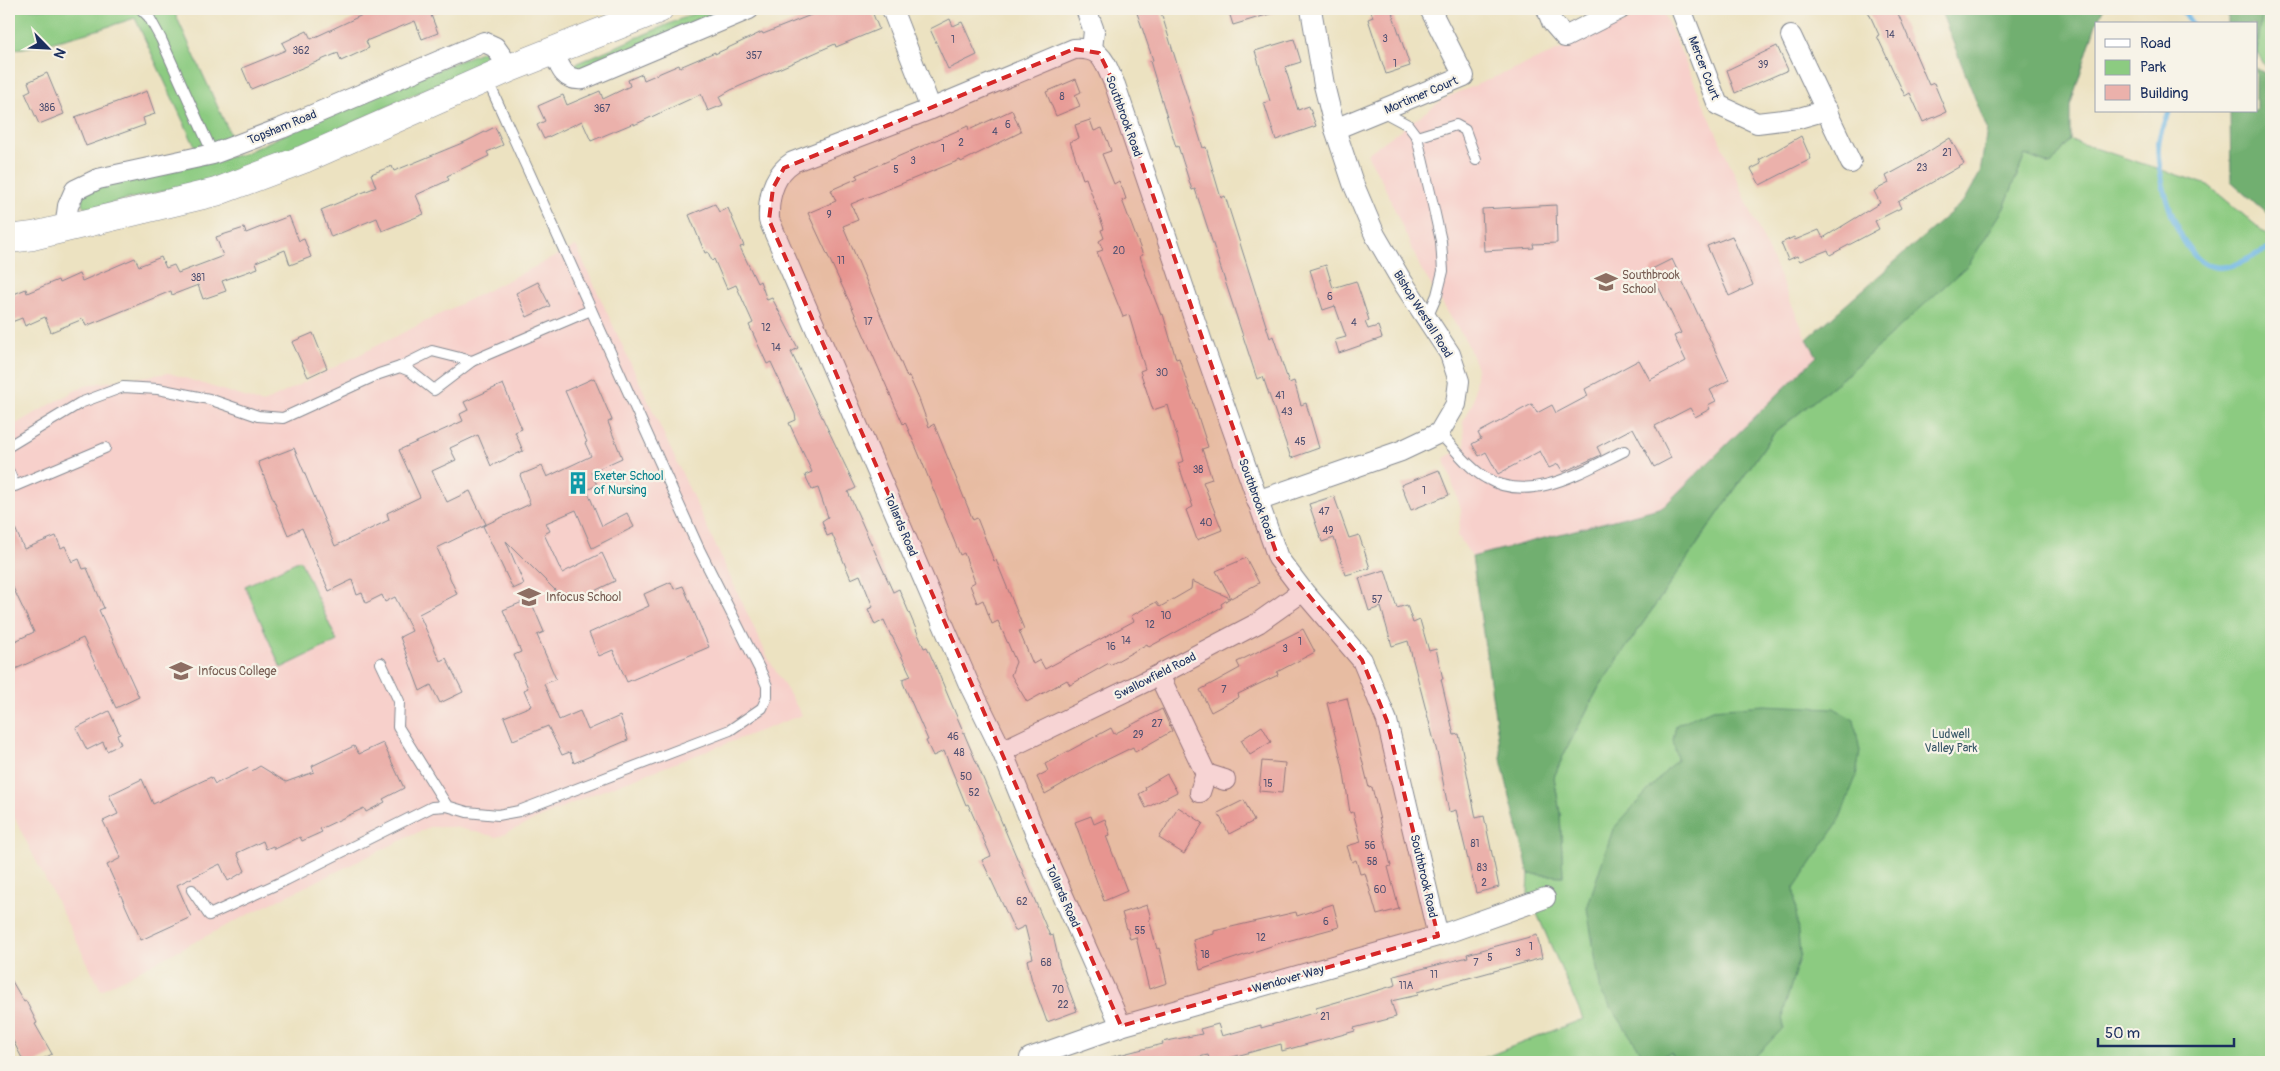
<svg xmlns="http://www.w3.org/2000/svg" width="2280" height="1071" font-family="Pangolin,sans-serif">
<rect width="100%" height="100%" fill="#f7f3e8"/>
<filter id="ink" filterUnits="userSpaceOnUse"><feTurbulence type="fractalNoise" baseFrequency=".02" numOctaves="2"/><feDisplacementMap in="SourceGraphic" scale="10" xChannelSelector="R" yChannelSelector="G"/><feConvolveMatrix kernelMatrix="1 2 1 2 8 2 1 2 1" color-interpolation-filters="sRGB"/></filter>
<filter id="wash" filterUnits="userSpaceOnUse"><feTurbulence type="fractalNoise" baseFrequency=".0096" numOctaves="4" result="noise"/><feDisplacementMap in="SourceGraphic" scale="20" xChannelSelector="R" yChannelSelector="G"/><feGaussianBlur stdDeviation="1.12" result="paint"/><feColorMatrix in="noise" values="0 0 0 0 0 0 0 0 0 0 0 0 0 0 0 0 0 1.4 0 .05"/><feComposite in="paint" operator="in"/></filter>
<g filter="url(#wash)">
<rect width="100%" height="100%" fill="#ece2c1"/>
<!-- built -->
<g fill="#f7d0cb">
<polygon points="1656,9 1662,9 1807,339 1818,355 1663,507 1472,557 1458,536 1461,509 1444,458 1465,447 1463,422 1473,402 1477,368 1467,343 1421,269 1382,181 1367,154 1445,98"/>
<polygon points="576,246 769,660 802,715 588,796 497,837 454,827 429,827 255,911 101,990 9,807 9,428 85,385 169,373 263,403"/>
</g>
<!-- green -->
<g fill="#8ccb81" stroke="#547d70">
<path d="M 9,9 L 173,9 L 231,136 L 197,151 L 135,18 C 94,31 52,45 9,50 Z"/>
<polygon points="704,9 731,9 586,70 574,70 575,64"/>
<polygon points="2230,9 2271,9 2271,75 2256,51 2256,24"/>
<polygon points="483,51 491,58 490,63 470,69 245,172 86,209 82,204 82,196 87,189 243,154 320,118"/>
<polygon points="2070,140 2208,185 2271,238 2271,1062 1473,1062 1583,1019 1528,893 1529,874 1563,876 1560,813 1554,777 1564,754 1599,687 1773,434 1851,371 2004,208 2025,155 2051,165"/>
<polygon points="300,560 337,641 281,668 245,586"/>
</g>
<!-- forest -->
<g fill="#71af6f" stroke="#466f66">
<polygon points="1940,9 2103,9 2096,24 2070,106 2070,140 2051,165 2025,155 2004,208 1969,264 1851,371 1773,434 1599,687 1564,754 1554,777 1560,813 1563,876 1529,874 1502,764 1472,557 1663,507 1817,356 1807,339 1965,200 1980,173 1987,129"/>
<polygon points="2228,9 2263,9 2256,60 2256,24 2228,24"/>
<polygon points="2256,68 2271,77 2271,217 2231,181 2230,111 2256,111"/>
<polygon points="1764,705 1834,708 1854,720 1860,751 1856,777 1838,823 1794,889 1800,954 1784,1010 1783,1028 1750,1062 1678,1062 1671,1053 1647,1061 1601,992 1587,908 1613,829 1677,759 1673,740 1676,725 1712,709"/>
</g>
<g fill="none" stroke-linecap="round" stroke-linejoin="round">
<!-- stream -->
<g stroke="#6bb5e4" stroke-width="5.5">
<polyline points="2175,9 2185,14 2192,24"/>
<path d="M 2170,111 C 2163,122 2158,138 2158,151 C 2159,182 2179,263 2216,267 C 2234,269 2251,257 2266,250 L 2271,251"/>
</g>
</g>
<g id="blocks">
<!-- building -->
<g fill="#ebb1ab">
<polygon points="375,9 444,9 431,15 438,33 422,39 415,21 366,41 369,48 341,61 338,53 251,89 242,68 286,50 282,43 307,31 311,39"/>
<polygon points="826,9 871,9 879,29 836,47 835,44 731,90 719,97 723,105 708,111 701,94 634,125 634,123 591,141 582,121 544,139 537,125 545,121 538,106 563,95 567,105 600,91 603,99 630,86 628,80 642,74 644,80 679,65 680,67 715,52 715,54 762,32 763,34"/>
<polygon points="1150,9 1160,9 1203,148 1206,147 1221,198 1225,196 1270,338 1273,336 1289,383 1294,381 1301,405 1306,403 1319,448 1291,458 1263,377 1257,379 1195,189 1192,190 1178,146 1176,147 1150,61 1153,60 1137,13"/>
<polygon points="1228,9 1272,9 1273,13 1233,25"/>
<polygon points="1370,9 1391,9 1410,66 1386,74 1368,19 1373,17"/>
<polygon points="1867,9 1896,9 1929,85 1934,83 1946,112 1923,122 1910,93 1905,96 1877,36 1879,35"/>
<polygon points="950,19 953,26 962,22 977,55 948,69 930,29"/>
<polygon points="1294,39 1301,62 1285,67 1298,110 1309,106 1316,126 1276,140 1264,103 1270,101 1255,51"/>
<polygon points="1777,46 1788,70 1735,93 1727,70"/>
<polygon points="47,73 64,114 39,124 25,93 31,90 28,82"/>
<polygon points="1076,79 1081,92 1075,95 1080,106 1056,116 1046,92"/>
<polygon points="147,91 155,114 143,118 145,125 86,146 75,117"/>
<polygon points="1012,110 1021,132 961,162 960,160 851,204 858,220 843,226 907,377 909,376 919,399 929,427 934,424 973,520 977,518 994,561 996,560 1024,629 1019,631 1033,664 1040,660 1045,669 1134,621 1131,616 1156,602 1160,607 1191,589 1192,581 1230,598 1221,604 1222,607 1149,647 1147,644 1110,665 1109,663 1070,685 1067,680 1027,702 1011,675 1016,662 998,621 992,624 983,600 977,603 970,585 975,582 964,553 960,555 918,452 905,422 903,424 850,303 808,213 836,201 831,190 858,178 856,175 968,126 969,130"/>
<polygon points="1090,120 1094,131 1102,128 1108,142 1111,151 1102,154 1114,184 1119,181 1123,190 1126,199 1122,200 1143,255 1140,256 1147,279 1161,315 1163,314 1176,359 1179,358 1208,447 1202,449 1212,479 1203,482 1222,530 1197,540 1186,510 1193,507 1178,463 1184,461 1168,405 1153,410 1140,371 1145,369 1129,315 1123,317 1097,252 1103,250 1099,241 1104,238 1101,230 1104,229 1086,178 1083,179 1070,142 1079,138 1075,125"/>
<polygon points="495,127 503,145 487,152 489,156 447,176 449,180 416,195 424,214 382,231 377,218 331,237 321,210 376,187 371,174 392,166 394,171 467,141"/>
<polygon points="1801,136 1811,159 1760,185 1751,169 1761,164 1759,160"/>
<polygon points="1950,138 1964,164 1898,202 1901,208 1875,221 1879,229 1830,255 1828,250 1800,261 1797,256 1788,260 1781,243 1794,237 1795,240 1819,230 1823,238 1880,203 1874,191 1889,183 1886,176 1912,162"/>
<polygon points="715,204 719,212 728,208 744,246 740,247 757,283 760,281 767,300 772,298 798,348 791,352 856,488 848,492 893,592 899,589 924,648 927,647 935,665 1050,936 1053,935 1060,966 1077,1011 1047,1022 1032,981 1027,960 1033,958 1025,926 1015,931 982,860 991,856 968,804 966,805 944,751 933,756 926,741 928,740 903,683 903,679 911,676 892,636 891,636 884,620 875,625 868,609 873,607 860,575 851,579 832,534 827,536 822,521 828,517 818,488 812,490 805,475 812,472 789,423 796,420 795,414 771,362 767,364 749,325 753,323 736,285 727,289 714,259 712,261 708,252 705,253 689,215"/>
<polygon points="1556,205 1557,243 1533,244 1534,248 1484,251 1482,209"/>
<polygon points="289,216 299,241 304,239 311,257 290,265 285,250 256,262 258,268 222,281 226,291 212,296 203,299 198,285 172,295 171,291 86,326 83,319 51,332 45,317 25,326 22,318 9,323 9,296 26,289 27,293 58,280 59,283 79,274 82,281 135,258 139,266 161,257 166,268 174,265 178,273 223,256 216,237 244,228 246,233"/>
<polygon points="1732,236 1753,285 1729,296 1707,246"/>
<polygon points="1672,259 1729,380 1710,390 1716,401 1708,405 1710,409 1695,417 1690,408 1655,426 1671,458 1654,467 1633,428 1597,447 1601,455 1563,472 1558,464 1549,468 1540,451 1498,474 1486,452 1479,456 1472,444 1481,439 1478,433 1532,404 1537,413 1552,405 1556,413 1588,396 1585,389 1639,360 1650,380 1686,361 1674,336 1681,333 1650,270"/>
<polygon points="1326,265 1333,288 1356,281 1369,320 1365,322 1368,329 1378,326 1382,338 1339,353 1335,340 1346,337 1335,306 1323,310 1310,270"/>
<polygon points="538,282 550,306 527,317 516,293"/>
<polygon points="313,333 327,368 308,377 292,342"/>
<polygon points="594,378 612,420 608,422 622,458 591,472 597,485 587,490 602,526 627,513 634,527 592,548 576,510 546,523 550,531 544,534 562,573 602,553 615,581 576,600 571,591 561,596 506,541 524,584 513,589 483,526 530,504 520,475 542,466 547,477 591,456 585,443 587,442 565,391"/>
<polygon points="503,384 522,429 515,432 523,451 491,466 478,435 450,448 456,460 432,471 447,502 470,491 486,524 437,548 457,594 419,614 440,661 446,658 463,692 440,703 431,685 420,691 400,637 412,631 395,597 385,602 382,595 366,603 362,593 357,595 352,580 329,591 302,528 288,535 258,462 294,448 335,546 389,520 387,513 420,497 399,450 463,421 460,414 468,410 464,402"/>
<polygon points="1439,470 1449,495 1411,510 1401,485"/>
<polygon points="1334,496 1349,538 1359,535 1370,568 1346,575 1334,538 1322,542 1309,504"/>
<polygon points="9,514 24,549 56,536 61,548 65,546 72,562 79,559 83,569 87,568 104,608 99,610 139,697 116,708 83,638 9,672 9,644 34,632 9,579"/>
<polygon points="1246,558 1259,583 1231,598 1216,571"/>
<polygon points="1385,570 1397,608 1407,605 1413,623 1420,620 1429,651 1436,649 1443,679 1441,679 1454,735 1459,734 1476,818 1484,816 1499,887 1476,893 1456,810 1449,812 1438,756 1408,641 1392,646 1381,607 1369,611 1359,578"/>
<polygon points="671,582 674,589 683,586 709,647 627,682 613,650 599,656 589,633 649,606 644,594"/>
<polygon points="530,599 544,632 537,635 556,679 544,684 559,720 580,711 588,730 620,716 628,740 574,763 570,752 562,755 548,726 513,740 504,717 531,706 524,690 528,688 514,655 521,652 503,610"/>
<polygon points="1303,629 1315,652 1277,672 1278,675 1238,694 1239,697 1211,712 1200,690 1240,668 1237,662"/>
<polygon points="1347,698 1369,788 1372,787 1391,866 1388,867 1399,909 1377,915 1365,873 1360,874 1356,860 1352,862 1347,846 1361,842 1353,812 1350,813 1343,767 1327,703"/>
<polygon points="1162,709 1172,731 1135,752 1133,747 1094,766 1045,794 1037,777 1048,771 1045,764 1111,728 1114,734"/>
<polygon points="109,711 120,734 117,735 121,744 107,751 103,742 87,750 76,728"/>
<polygon points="1262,726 1271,742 1250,755 1241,740"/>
<polygon points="383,743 404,788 383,799 385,802 366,812 364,808 320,829 322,832 302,841 300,837 275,849 273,846 266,849 263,841 237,853 245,871 228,881 220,864 177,885 191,917 141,940 107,865 121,858 103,821 118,814 109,795 142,779 153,804 211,777 215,784 249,768 252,771 260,766 286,782 314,772 312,766 354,746 359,754"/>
<polygon points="1262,761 1285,763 1282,793 1259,791"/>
<polygon points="1167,774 1177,792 1146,808 1139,794 1146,790 1145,787"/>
<polygon points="1244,800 1254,821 1229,834 1218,813"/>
<polygon points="1178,807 1203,823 1184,854 1159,838"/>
<polygon points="1091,816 1094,824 1105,819 1110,835 1106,836 1127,891 1104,901 1075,822"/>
<polygon points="1333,904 1339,927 1280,943 1200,970 1193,940 1214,934 1214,931 1296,912 1297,916"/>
<polygon points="1147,905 1151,918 1149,919 1157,949 1159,948 1167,983 1149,989 1136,937 1130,939 1122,913"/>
<polygon points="1537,935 1542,958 1417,992 1418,995 1391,1001 1396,1017 1354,1028 1355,1031 1341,1035 1282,1051 1281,1044 1214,1062 1210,1062 1208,1055 1176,1062 1112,1062 1111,1057 1163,1044 1162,1042 1202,1034 1200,1029 1218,1024 1222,1036 1261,1025 1261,1028 1317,1012 1316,1008 1396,985 1394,976 1468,957 1467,954"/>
<polygon points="9,976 24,1002 26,1001 37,1023 35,1024 52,1054 37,1062 24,1062 9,1033"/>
</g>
</g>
</g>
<g filter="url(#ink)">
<use href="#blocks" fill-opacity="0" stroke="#848890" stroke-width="1"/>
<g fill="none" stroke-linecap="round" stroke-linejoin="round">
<defs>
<g id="lane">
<polyline points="141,9 149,17 161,39 213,154"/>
<polyline points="1382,111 1408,125 1417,137 1433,205 1441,241 1443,271 1437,295 1427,318"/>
<polyline points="1417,137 1456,125 1465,130 1476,160"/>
<polyline points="400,367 432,351 472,361"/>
<path d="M 1439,433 C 1453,446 1469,469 1486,478 C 1531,505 1584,470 1624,451"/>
<polyline points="9,446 80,403 123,387 158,389 209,399 258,416 283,418 379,374 400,367 410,371 434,390 472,361 591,310"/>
<polyline points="9,472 15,486 105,448"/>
<polyline points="381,663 399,701 398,727 447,806"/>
<polyline points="192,890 209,915 286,880 432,807 447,806 467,812 498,815 519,811 730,730 762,708 767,697 767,686 762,674 699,549 487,79"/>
</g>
<g id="street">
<polyline points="892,9 931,109"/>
<polyline points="1086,9 1094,31 1092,49"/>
<polyline points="1547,9 1552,22 1565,37 1620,9"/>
<polyline points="1681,9 1718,105 1757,123 1799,118 1827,110"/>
<polyline points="1791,36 1851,163"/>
<path d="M 554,52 C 560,68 564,81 583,79 L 749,9"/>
<polyline points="1335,129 1464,76 1430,9"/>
<polyline points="65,229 68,206 75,190 98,179 213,154 282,128 484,42 495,47 510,68"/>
<polyline points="1257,501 1401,451 1439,433 1456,404 1459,381 1450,354 1400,278 1375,235 1353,183 1335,129 1324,85 1311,9"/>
<polyline points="1159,675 1206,774"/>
<polyline points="1002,751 1159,675 1258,623 1303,591"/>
<polyline points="1200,792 1206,774 1225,780"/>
<path d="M 1121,1026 L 1037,837 L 1002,751 L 968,682 L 769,220 C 768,198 773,175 793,162 L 931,109 L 1074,49 C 1103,47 1104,62 1115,85 L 1203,345 L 1278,558 L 1303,591 L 1362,660 L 1365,667 L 1387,721 L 1438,936"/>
<polyline points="1030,1058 1121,1026 1438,936 1545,898"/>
</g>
<polyline id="primary" points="9,239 33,236 216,192 304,159 510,68 659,9"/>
</defs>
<!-- lane casing -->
<use href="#lane" stroke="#848890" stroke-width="12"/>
<!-- street casing -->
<use href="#street" stroke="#848890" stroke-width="22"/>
<!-- primary casing -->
<use href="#primary" stroke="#848890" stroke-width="29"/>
<!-- lane -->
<use href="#lane" stroke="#fff" stroke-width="10"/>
<!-- street -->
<use href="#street" stroke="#fff" stroke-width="20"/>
<!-- primary -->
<use href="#primary" stroke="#fff" stroke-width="28"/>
</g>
</g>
<!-- marked area -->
<path fill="#d62828" fill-opacity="0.2" stroke="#d62828" stroke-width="4" stroke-dasharray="10 6" stroke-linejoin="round" d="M 1074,49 L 1099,53 L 1115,85 L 1278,558 L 1362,660 L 1387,721 L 1438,936 L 1121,1026 L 769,220 L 773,188 L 784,168 Z"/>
<!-- icons -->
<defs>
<symbol id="school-bare" viewBox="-9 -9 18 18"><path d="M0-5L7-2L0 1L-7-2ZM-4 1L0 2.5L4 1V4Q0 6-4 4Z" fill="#8d6e63" stroke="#f7f3e8" stroke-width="2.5" paint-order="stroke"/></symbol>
<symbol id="building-bare" viewBox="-9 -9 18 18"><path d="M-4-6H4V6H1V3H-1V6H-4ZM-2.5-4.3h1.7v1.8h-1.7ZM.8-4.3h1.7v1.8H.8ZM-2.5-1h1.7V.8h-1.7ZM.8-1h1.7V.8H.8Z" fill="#0f9aa8" stroke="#f7f3e8" stroke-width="2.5" paint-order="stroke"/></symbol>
<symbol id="university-bare" viewBox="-9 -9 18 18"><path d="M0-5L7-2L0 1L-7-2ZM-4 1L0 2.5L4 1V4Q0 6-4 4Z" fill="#8d6e63" stroke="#f7f3e8" stroke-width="2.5" paint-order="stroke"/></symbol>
</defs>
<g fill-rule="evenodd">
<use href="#school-bare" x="1590" y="266" width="32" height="32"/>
<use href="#building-bare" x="562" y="467" width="32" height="32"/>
<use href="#school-bare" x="513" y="581" width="32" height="32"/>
<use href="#university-bare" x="165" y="655" width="32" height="32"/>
</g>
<g text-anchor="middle" stroke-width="4.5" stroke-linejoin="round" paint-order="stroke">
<!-- number labels -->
<g font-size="10" fill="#4f5071">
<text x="1890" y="38">14</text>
<text x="1385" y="42">3</text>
<text x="953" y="43">1</text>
<text x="301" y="54">362</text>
<text x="754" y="59">357</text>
<text x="1395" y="67">1</text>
<text x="1763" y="68">39</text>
<text x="1062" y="100">8</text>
<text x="47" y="111">386</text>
<text x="602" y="112">367</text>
<text x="1008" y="128">6</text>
<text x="995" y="135">4</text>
<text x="961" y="146">2</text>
<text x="943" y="152">1</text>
<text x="1947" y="156">21</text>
<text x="913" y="164">3</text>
<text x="1922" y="171">23</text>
<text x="896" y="173">5</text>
<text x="829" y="218">9</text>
<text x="1119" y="254">20</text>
<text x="841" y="264">11</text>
<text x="198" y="281">381</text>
<text x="1330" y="300">6</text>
<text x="868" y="325">17</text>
<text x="1354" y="326">4</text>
<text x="766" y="331">12</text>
<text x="776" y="351">14</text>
<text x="1162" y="376">30</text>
<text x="1280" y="399">41</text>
<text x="1287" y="415">43</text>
<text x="1300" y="445">45</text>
<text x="1198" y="473">38</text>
<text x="1424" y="494">1</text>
<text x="1324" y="515">47</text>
<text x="1206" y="526">40</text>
<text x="1328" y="534">49</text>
<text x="1377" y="603">57</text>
<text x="1166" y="619">10</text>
<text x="1150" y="628">12</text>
<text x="1126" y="644">14</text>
<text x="1300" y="645">1</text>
<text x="1111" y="650">16</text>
<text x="1285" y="652">3</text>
<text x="1224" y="693">7</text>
<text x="1157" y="727">27</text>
<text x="1138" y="738">29</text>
<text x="953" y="740">46</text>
<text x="959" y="756">48</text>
<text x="966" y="780">50</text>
<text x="1268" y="787">15</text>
<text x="974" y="796">52</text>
<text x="1475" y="847">81</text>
<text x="1370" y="849">56</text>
<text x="1372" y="865">58</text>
<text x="1482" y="871">83</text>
<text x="1484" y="886">2</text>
<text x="1380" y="893">60</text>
<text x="1022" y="905">62</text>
<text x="1326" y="925">6</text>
<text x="1140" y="934">55</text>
<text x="1261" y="941">12</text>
<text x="1531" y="950">1</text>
<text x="1518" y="956">3</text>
<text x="1205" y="958">18</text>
<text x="1490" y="961">5</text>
<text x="1046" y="966">68</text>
<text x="1476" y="966">7</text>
<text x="1434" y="978">11</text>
<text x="1406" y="989">11A</text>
<text x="1058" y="993">70</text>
<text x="1063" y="1008">22</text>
<text x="1325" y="1020">21</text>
</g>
<!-- street labels -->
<g font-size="12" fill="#1b2f5e" stroke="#f7f3e8">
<text transform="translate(1704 68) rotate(69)" y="4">Mercer Court</text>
<text transform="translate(1421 95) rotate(-23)" y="4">Mortimer Court</text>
<text transform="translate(1124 116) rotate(70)" y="4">Southbrook Road</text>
<text transform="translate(282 127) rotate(-22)" y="4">Topsham Road</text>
<text transform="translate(1423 314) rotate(58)" y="4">Bishop Westall Road</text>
<text transform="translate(1257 499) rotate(70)" y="4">Southbrook Road</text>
<text transform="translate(901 525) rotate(67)" y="4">Tollards Road</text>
<text transform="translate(1155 676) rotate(-27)" y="4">Swallowfield Road</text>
<text transform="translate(1424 876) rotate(77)" y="4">Southbrook Road</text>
<text transform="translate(1063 896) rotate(66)" y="4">Tollards Road</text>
<text transform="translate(1288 979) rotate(-16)" y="4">Wendover Way</text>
</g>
<!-- education labels -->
<g font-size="12" fill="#785e54" stroke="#f7f3e8" text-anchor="start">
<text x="1622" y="279">Southbrook<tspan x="1622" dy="14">School</tspan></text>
<text x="546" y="601">Infocus School</text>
<text x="198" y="675">Infocus College</text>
</g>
<!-- culture labels -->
<g font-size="12" fill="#0d838f" stroke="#f7f3e8" text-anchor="start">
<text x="594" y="480">Exeter School<tspan x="594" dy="14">of Nursing</tspan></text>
</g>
<!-- park labels -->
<g font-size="12" fill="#375667" stroke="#f7f3e8">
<text x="1951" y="738">Ludwell<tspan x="1951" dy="14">Valley Park</tspan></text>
</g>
</g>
<!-- margin -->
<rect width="2280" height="1071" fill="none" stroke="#f7f3e8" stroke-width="30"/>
<!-- legend -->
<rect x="2095" y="22" width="162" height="90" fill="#f7f3e8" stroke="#9fa5b1"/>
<rect x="2105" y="39" width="25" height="8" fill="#ffffff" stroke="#9fa5b1"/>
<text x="2140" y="48" font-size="15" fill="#1b2f5e">Road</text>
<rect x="2105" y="60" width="25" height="15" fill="#8ccb81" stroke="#9fa5b1"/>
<text x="2140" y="72" font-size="15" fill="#1b2f5e">Park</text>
<rect x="2105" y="85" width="25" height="15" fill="#ebb1ab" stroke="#9fa5b1"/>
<text x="2140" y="98" font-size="15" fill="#1b2f5e">Building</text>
<!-- north arrow -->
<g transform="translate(48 48) rotate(114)" stroke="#f7f3e8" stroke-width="4" paint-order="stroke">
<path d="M0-4L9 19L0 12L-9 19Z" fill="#1b2f5e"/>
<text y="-8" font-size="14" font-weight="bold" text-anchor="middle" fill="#1b2f5e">N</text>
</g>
<!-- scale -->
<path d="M2098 1038v8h136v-8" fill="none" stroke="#1b2f5e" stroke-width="2.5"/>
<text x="2105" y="1038" font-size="15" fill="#1b2f5e" stroke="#f7f3e8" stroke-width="4" paint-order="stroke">50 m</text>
</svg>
